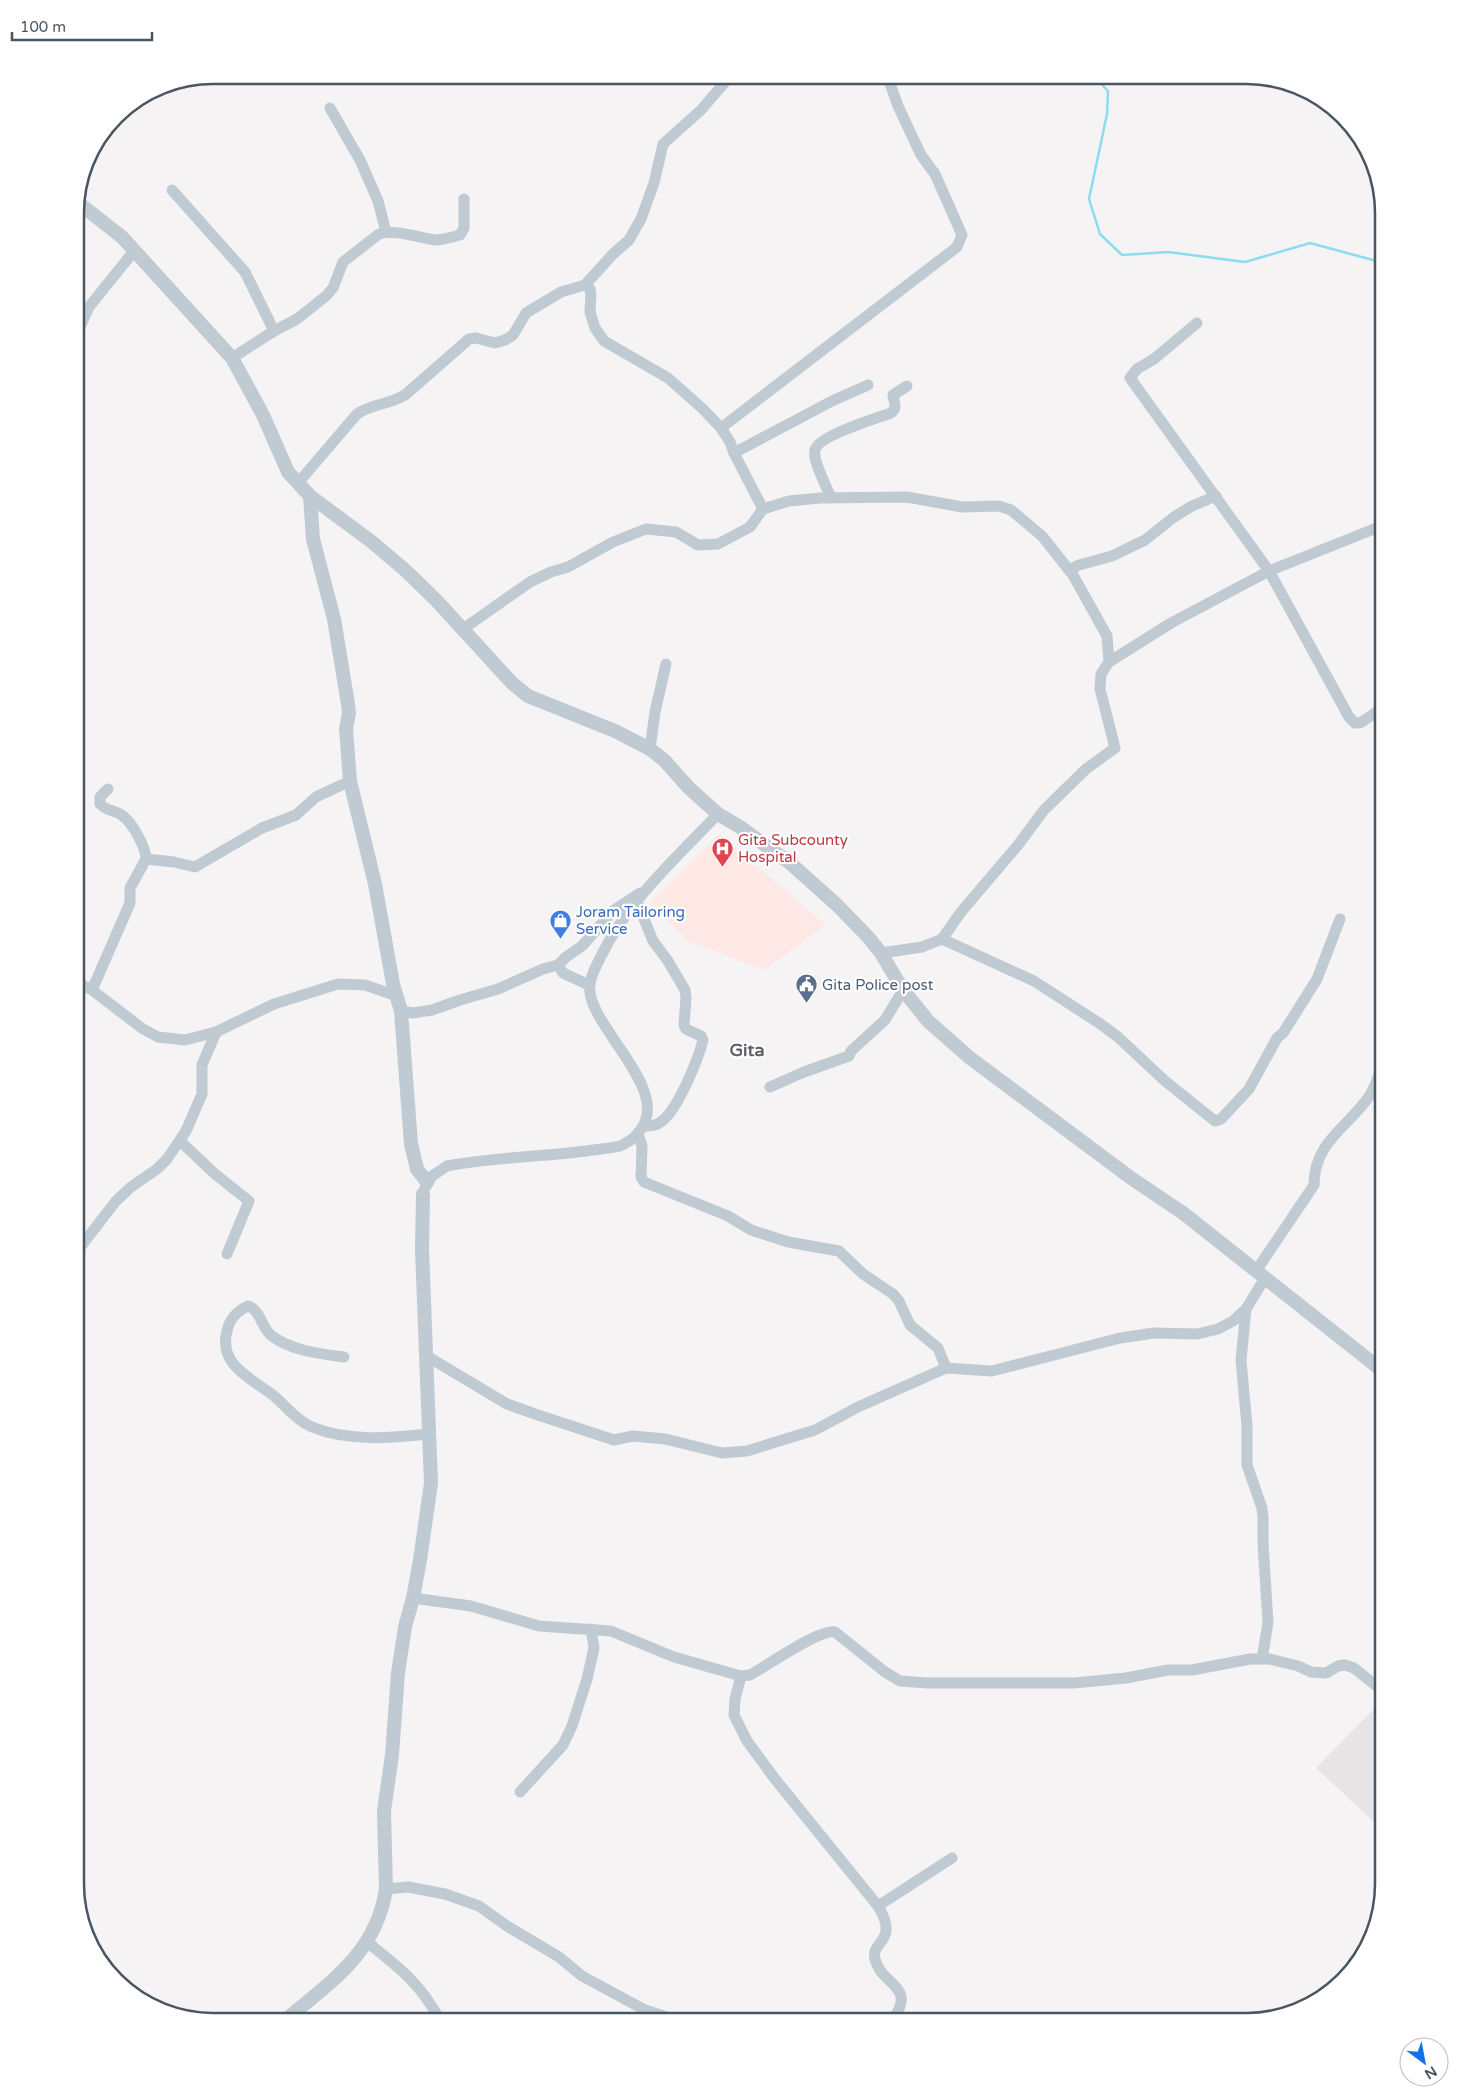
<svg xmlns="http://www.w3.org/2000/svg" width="1459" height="2097" font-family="'Varela Round',sans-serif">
<rect width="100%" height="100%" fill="#f5f3f3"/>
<!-- education -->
<polygon fill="#e6e4e5" points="1384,1699 1384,1831 1316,1768"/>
<!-- medical -->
<polygon fill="#fde8e5" points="719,834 826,925 764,970 687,941 651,902"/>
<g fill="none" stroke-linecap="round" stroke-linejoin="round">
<!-- stream -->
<polyline stroke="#8ddbf1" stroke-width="2.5" points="1093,75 1108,91 1107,114 1089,199 1100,234 1122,255 1168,252 1245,262 1310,243 1384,263"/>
<!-- minor -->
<g stroke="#c0cad2" stroke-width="11">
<polyline points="330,108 360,160 378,201 386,232"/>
<polyline points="172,190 245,272 274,331"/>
<polyline points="585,285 590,289 591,294 590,312 595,328 604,341 668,378 703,409 721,428 730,442 734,453 763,509"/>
<polyline points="1197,323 1154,359 1137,369 1130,378 1269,571 1349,717 1355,723 1360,723 1384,707"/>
<path d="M 232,358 L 274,331 L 297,319 L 326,296 L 333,288 L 343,262 L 379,234 C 398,229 417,238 436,240 C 443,240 452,237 460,235 L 464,228 L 464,199"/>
<polyline points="75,359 80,327 89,307 134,251"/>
<polyline points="721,428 957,247 962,235 935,174 921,155 898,106 887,75"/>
<polyline points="734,453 832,401 868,385"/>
<path d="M 298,483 L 357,414 C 371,404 388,405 405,395 L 469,339 L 476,338 L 495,343 L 505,340 L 513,335 L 526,313 L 561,292 L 585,285 L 613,254 L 629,240 L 641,219 L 654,183 L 663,144 L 701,110 L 731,75"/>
<path d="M 831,498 C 827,487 812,460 815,450 C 818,436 877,418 891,413 C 898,407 894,403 893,395 L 907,386"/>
<polyline points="1069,570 1079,565 1112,556 1145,540 1174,517 1192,506 1216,496"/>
<polyline points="463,629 530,582 551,572 568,567 613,542 646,529 676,532 698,545 718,544 750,527 763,509 789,501 820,498 907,497 962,507 999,506 1011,510 1042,536 1073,575 1107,636 1109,662"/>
<polyline points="650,749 655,712 666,664"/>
<polyline points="146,859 174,862 195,867 262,828 296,815 316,797 350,781"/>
<path d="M 637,902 L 653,941 L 668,961 L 685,990 L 686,998 L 684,1025 L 686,1029 L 701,1036 L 703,1040 C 698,1060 678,1109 662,1121 C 656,1126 651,1126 644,1126"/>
<polyline points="942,939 1034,981 1099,1023 1118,1037 1165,1081 1215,1121 1221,1119 1249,1089 1277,1038 1283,1033 1317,979 1340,919"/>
<polyline points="881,953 922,947 942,939 961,912 1018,845 1044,810 1086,769 1115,748 1100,689 1101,674 1109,662 1171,623 1269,571 1384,525"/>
<polyline points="558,965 563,973 589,985"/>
<polyline points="75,981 92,990 143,1029 158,1037 185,1040 216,1032 274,1004 338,984 365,985 397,996"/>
<path d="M 92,990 L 130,903 L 130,888 L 146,859 C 146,848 133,824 124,817 C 117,810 107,812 100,804 L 100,797 L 108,789"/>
<polyline points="401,1011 413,1013 432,1010 460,1000 498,989 543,969 558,965 566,957 582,946 614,910 640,893"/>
<polyline points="770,1087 804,1072 849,1056 851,1051 885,1020 903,990"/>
<polyline points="638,1134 642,1146 641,1177 644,1182 728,1216 751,1230 788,1242 839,1251 863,1274 893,1294 899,1301 910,1325 938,1348 946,1368"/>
<polyline points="180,1141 215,1174 249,1201 227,1254"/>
<path d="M 425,1188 L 432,1176 L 447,1166 C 493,1157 540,1157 586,1151 C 597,1149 609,1149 620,1146 C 625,1144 635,1138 638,1133 C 677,1091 583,1023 590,984 C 591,974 597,965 601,956 C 628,901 676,858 718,814"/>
<polyline points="75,1254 116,1201 131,1187 157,1169 167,1159 186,1131 202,1094 202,1065 216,1032"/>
<path d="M 1256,1271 L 1314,1185 C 1314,1141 1349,1127 1370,1095 C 1375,1087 1378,1078 1381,1069"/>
<polyline points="1246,1309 1241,1360 1247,1426 1247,1465 1262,1508 1263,1517 1263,1543 1268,1623 1262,1659"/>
<polyline points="425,1355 507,1404 535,1414 614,1440 633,1436 665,1439 722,1453 747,1451 815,1430 858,1407 946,1368 992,1371 1120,1338 1154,1333 1197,1334 1218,1329 1233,1321 1246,1309 1265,1278"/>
<path d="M 344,1357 C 321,1354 292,1351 272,1336 C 261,1328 261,1310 248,1306 C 237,1311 229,1320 227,1331 C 218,1365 251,1378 274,1396 C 286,1406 297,1421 312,1427 C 348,1442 392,1438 429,1434"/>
<path d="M 413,1598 L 471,1606 L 539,1626 L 611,1631 L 674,1657 L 741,1676 L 750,1675 C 767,1666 820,1628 835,1632 L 885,1672 L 900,1681 L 928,1683 L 1074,1683 L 1126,1678 L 1168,1670 L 1192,1670 L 1250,1659 L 1270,1659 L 1298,1666 L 1311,1672 L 1326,1673 L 1338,1666 L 1345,1665 L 1354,1668 L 1384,1692"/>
<polyline points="741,1676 735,1699 734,1715 747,1741 775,1779 878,1906"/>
<polyline points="520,1792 563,1745 572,1726 587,1679 594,1648 591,1629"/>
<polyline points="386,1889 408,1887 424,1890 445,1894 479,1906 507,1926 559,1957 582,1976 645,2010 682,2022"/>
<path d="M 367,1942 C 400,1968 421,1984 441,2022"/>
<path d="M 891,2022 C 919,1985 882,1987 875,1959 C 870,1941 900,1942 878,1906 L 952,1858"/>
</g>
<!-- tertiary -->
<g stroke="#c0cad2" stroke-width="14">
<polyline points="76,201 122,237 232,358 263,415 288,472 310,496 372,542 405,570 436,600 512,683 528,696 615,731 650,749 664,760 689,788 718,814 740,827 790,863 837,905 869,938 881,953 903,990 928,1021 970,1058 1131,1178 1183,1213 1384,1372"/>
<polyline points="310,496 313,539 334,619 348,704 349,713 346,729 350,781 375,884 393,984 401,1011 411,1144 417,1169 427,1182"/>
<polyline points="142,2002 149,2005"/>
<path d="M 283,2022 C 330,1982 376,1954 386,1889 L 384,1811 L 392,1755 L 398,1673 L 405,1627 L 413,1598 L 420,1560 L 431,1483 L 422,1249 L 423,1194"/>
</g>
</g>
<!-- icons -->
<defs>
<symbol id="hospital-pin" viewBox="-11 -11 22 30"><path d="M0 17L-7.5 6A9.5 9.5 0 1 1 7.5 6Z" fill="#e0444e" stroke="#fff"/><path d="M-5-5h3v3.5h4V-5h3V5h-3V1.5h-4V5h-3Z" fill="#fff"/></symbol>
<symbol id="shop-pin" viewBox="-11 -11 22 30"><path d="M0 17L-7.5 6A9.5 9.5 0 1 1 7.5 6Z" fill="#3f7fe0" stroke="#fff"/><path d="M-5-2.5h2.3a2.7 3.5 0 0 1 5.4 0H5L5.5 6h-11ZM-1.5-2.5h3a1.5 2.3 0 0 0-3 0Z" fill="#fff"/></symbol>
<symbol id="civic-pin" viewBox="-11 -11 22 30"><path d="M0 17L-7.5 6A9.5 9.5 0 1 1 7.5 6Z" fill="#5c6f8a" stroke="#fff"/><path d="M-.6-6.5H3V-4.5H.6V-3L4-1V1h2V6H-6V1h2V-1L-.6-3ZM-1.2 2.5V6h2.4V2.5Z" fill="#fff"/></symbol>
</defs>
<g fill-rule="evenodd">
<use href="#hospital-pin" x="710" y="836" width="25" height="34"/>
<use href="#shop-pin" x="548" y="908" width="25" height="34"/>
<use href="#civic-pin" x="794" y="972" width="25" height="34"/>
</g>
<g text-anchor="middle" stroke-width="4.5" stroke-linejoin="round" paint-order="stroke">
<!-- health labels -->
<g font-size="15" fill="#be3a42" stroke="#fff" text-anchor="start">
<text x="738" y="845">Gita Subcounty<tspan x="738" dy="17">Hospital</tspan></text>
</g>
<!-- shop labels -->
<g font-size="15" fill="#366cbe" stroke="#fff" text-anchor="start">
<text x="576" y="917">Joram Tailoring<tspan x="576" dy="17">Service</tspan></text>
</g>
<!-- service labels -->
<g font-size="15" fill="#4e5e75" stroke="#fff" text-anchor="start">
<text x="822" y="990">Gita Police post</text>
</g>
<!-- quarter labels -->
<g font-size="18" font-weight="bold" fill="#5f6368" stroke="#fff">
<text x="747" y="1056">Gita</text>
</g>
</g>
<!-- crop -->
<path d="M0 0H1459V2097H0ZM213 84H1246A129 129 0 0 1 1375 213V1884A129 129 0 0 1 1246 2013H213A129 129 0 0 1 84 1884V213A129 129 0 0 1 213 84Z" fill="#fff" fill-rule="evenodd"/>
<path fill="none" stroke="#495662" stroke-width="2.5" d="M213 84H1246A129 129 0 0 1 1375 213V1884A129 129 0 0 1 1246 2013H213A129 129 0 0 1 84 1884V213A129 129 0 0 1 213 84Z"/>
<!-- north arrow -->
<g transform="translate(1424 2062) rotate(148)"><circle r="24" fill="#ffffff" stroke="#b6bbc0"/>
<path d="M0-4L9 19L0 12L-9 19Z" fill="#1370ee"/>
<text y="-8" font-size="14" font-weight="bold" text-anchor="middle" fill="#495662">N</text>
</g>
<!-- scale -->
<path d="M12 32v8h140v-8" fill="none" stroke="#495662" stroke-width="2.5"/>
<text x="20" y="32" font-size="15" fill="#495662" stroke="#ffffff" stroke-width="4" paint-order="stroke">100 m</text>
</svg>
